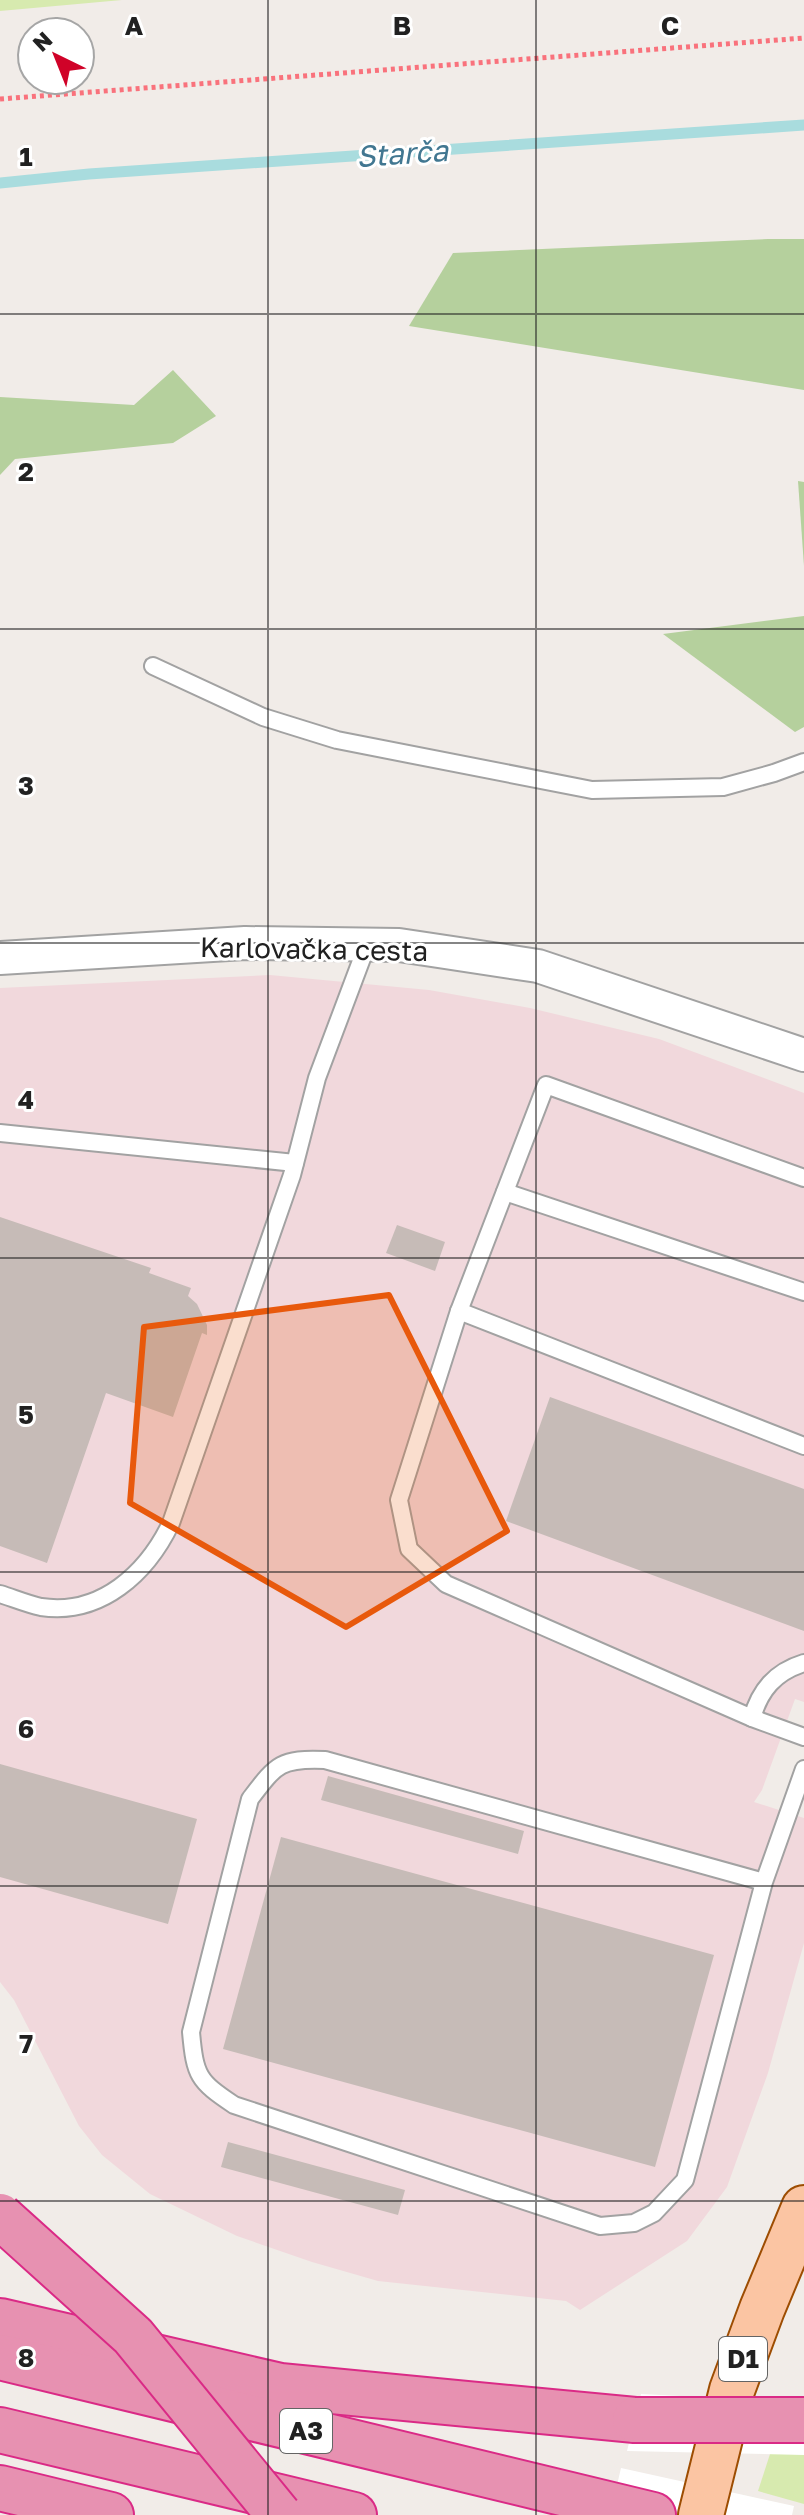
<svg xmlns="http://www.w3.org/2000/svg" width="804" height="2515" font-family="'Golos Text',sans-serif">
<rect width="100%" height="100%" fill="#f1ece8"/>
<!-- commercial -->
<polygon fill="#f1d8dc" points="270,975 429,990 530,1008 659,1039 804,1093 804,1702 795,1699 762,1790 754,1802 804,1818 804,1943 768,2073 727,2187 687,2241 580,2310 566,2301 378,2281 312,2262 237,2236 150,2194 102,2155 79,2126 14,2000 0,1982 0,988"/>
<!-- grass -->
<g fill="#d7eaaf">
<polygon points="0,0 122,0 0,11"/>
<polygon points="804,2451 804,2504 758,2491 770,2454"/>
</g>
<!-- forest -->
<g fill="#b5d09d">
<polygon points="768,239 804,239 804,390 409,326 453,253"/>
<polygon points="173,370 216,416 173,443 15,459 0,475 0,397 134,405"/>
<polygon points="798,481 804,482 804,566"/>
<polygon points="804,616 804,727 795,732 663,634"/>
</g>
<!-- pier -->
<g fill="#fff">
<polygon points="641,2394 739,2399 804,2397 804,2455 627,2451"/>
<polygon points="621,2468 794,2506 792,2515 610,2515"/>
</g>
<g fill="none" stroke-linecap="round" stroke-linejoin="round">
<!-- stream -->
<polyline stroke="#a9dcde" stroke-width="11" points="0,183 89,174 804,125"/>
</g>
<!-- building -->
<g fill="#c6bbb7">
<polygon points="0,1217 151,1268 149,1273 191,1288 188,1296 197,1304 207,1325 207,1335 202,1333 173,1417 106,1393 47,1563 0,1546"/>
<polygon points="397,1225 445,1242 435,1271 386,1253"/>
<polygon points="550,1397 804,1489 804,1631 506,1521"/>
<polygon points="0,1764 197,1819 168,1924 0,1877"/>
<polygon points="328,1776 524,1831 518,1854 321,1800"/>
<polygon points="281,1837 714,1955 655,2167 223,2049"/>
<polygon points="228,2142 405,2190 398,2215 221,2167"/>
</g>
<g fill="none" stroke-linecap="round" stroke-linejoin="round">
<defs>
<g id="lane">
<polyline points="153,666 263,717 337,740 592,790 723,787 774,773 804,762"/>
<polyline points="0,1133 295,1163"/>
<polyline points="505,1192 804,1292"/>
<polyline points="459,1311 546,1085 804,1178"/>
<polyline points="804,1446 459,1311 399,1500 409,1549 446,1584 752,1718 804,1737"/>
<path d="M 0,1594 C 13,1598 27,1604 41,1607 C 101,1616 147,1573 171,1523 L 292,1175 L 317,1078 L 367,945"/>
<path d="M 752,1718 C 760,1690 775,1672 804,1663"/>
<path d="M 764,1882 L 325,1760 C 280,1758 276,1765 250,1799 L 191,2032 C 195,2076 198,2081 234,2105 L 600,2226 L 634,2223 L 654,2213 L 685,2180 L 764,1882 L 804,1769"/>
</g>
<polyline id="street" points="0,958 245,943 399,945 538,966 804,1055"/>
<polyline id="primary" points="701,2515 732,2390 762,2309 804,2208"/>
<g id="highway">
<polyline points="0,2321 280,2386 635,2420"/>
<polyline points="0,2357 653,2515"/>
<polyline points="0,2430 354,2515"/>
<polyline points="0,2488 111,2515"/>
</g>
</defs>
<!-- lane casing -->
<use href="#lane" stroke="#a2a2a2" stroke-width="20"/>
<!-- street casing -->
<use href="#street" stroke="#a2a2a2" stroke-width="36"/>
<!-- primary casing -->
<use href="#primary" stroke="#9d4d02" stroke-width="48"/>
<!-- highway casing -->
<use href="#highway" stroke="#da2a86" stroke-width="48"/>
<!-- path -->
<polyline stroke="#f9727c" stroke-width="5" stroke-dasharray="4 4" stroke-linecap="butt" points="0,99 804,38"/>
<!-- lane -->
<use href="#lane" stroke="#fff" stroke-width="16"/>
<!-- street -->
<use href="#street" stroke="#fff" stroke-width="32"/>
<!-- primary -->
<use href="#primary" stroke="#fbc5a3" stroke-width="44"/>
<!-- highway -->
<use href="#highway" stroke="#e791b1" stroke-width="44"/>
<defs>
<g id="highway-bridge">
<polyline points="0,2216 133,2336 279,2515"/>
<polyline points="635,2420 804,2420"/>
</g>
</defs>
<!-- highway-bridge casing -->
<use href="#highway-bridge" stroke="#da2a86" stroke-width="48" stroke-linecap="butt"/>
<!-- highway-bridge -->
<use href="#highway-bridge" stroke="#e791b1" stroke-width="44"/>
</g>
<!-- marked area -->
<path fill="#e8590c" fill-opacity="0.2" stroke="#e8590c" stroke-width="6" stroke-linejoin="round" d="M 389,1295 L 507,1531 L 346,1627 L 130,1503 L 144,1327 Z"/>
<!-- grid -->
<path fill="none" stroke="#212121" stroke-width="2" stroke-opacity="0.55" d="M 268,0 L 268,2515M 536,0 L 536,2515M 0,314 L 804,314M 0,629 L 804,629M 0,943 L 804,943M 0,1258 L 804,1258M 0,1572 L 804,1572M 0,1886 L 804,1886M 0,2201 L 804,2201"/>
<g text-anchor="middle" stroke-width="6" stroke-linejoin="round" paint-order="stroke">
<!-- shield labels -->
<g fill="#fff" stroke="#646464" stroke-width="2">
<rect x="719" y="2337" width="48" height="44" rx="6"/>
<rect x="280" y="2409" width="52" height="44" rx="6"/>
</g>
<g font-size="26" font-weight="bold" fill="#212121">
<text x="743" y="2368">D1</text>
<text x="306" y="2440">A3</text>
</g>
<!-- street labels -->
<g font-size="28" fill="#212121" stroke="#fff">
<text transform="translate(314 949) rotate(1)" y="10">Karlovačka cesta</text>
</g>
<!-- water labels -->
<g font-size="30" font-style="italic" fill="#417791" stroke="#fff">
<text transform="translate(402 154) rotate(-4)" y="10">Starča</text>
</g>
</g>
<g font-size="26" text-anchor="middle" font-weight="bold" fill="#212121" stroke="#fff" stroke-width="6" stroke-linejoin="round" paint-order="stroke">
<text x="134" y="35">A</text>
<text x="402" y="35">B</text>
<text x="670" y="35">C</text>
<text x="26" y="166">1</text>
<text x="26" y="481">2</text>
<text x="26" y="795">3</text>
<text x="26" y="1109">4</text>
<text x="26" y="1424">5</text>
<text x="26" y="1738">6</text>
<text x="26" y="2053">7</text>
<text x="26" y="2367">8</text>
</g>
<!-- north arrow -->
<g transform="translate(56 56) rotate(317)"><circle r="38" fill="#ffffff" stroke="#a6a6a6" stroke-width="2"/>
<path d="M0-6L14 30L0 20L-14 30Z" fill="#d00228"/>
<text y="-12" font-size="22" font-weight="bold" text-anchor="middle" fill="#212121">N</text>
</g>
</svg>
